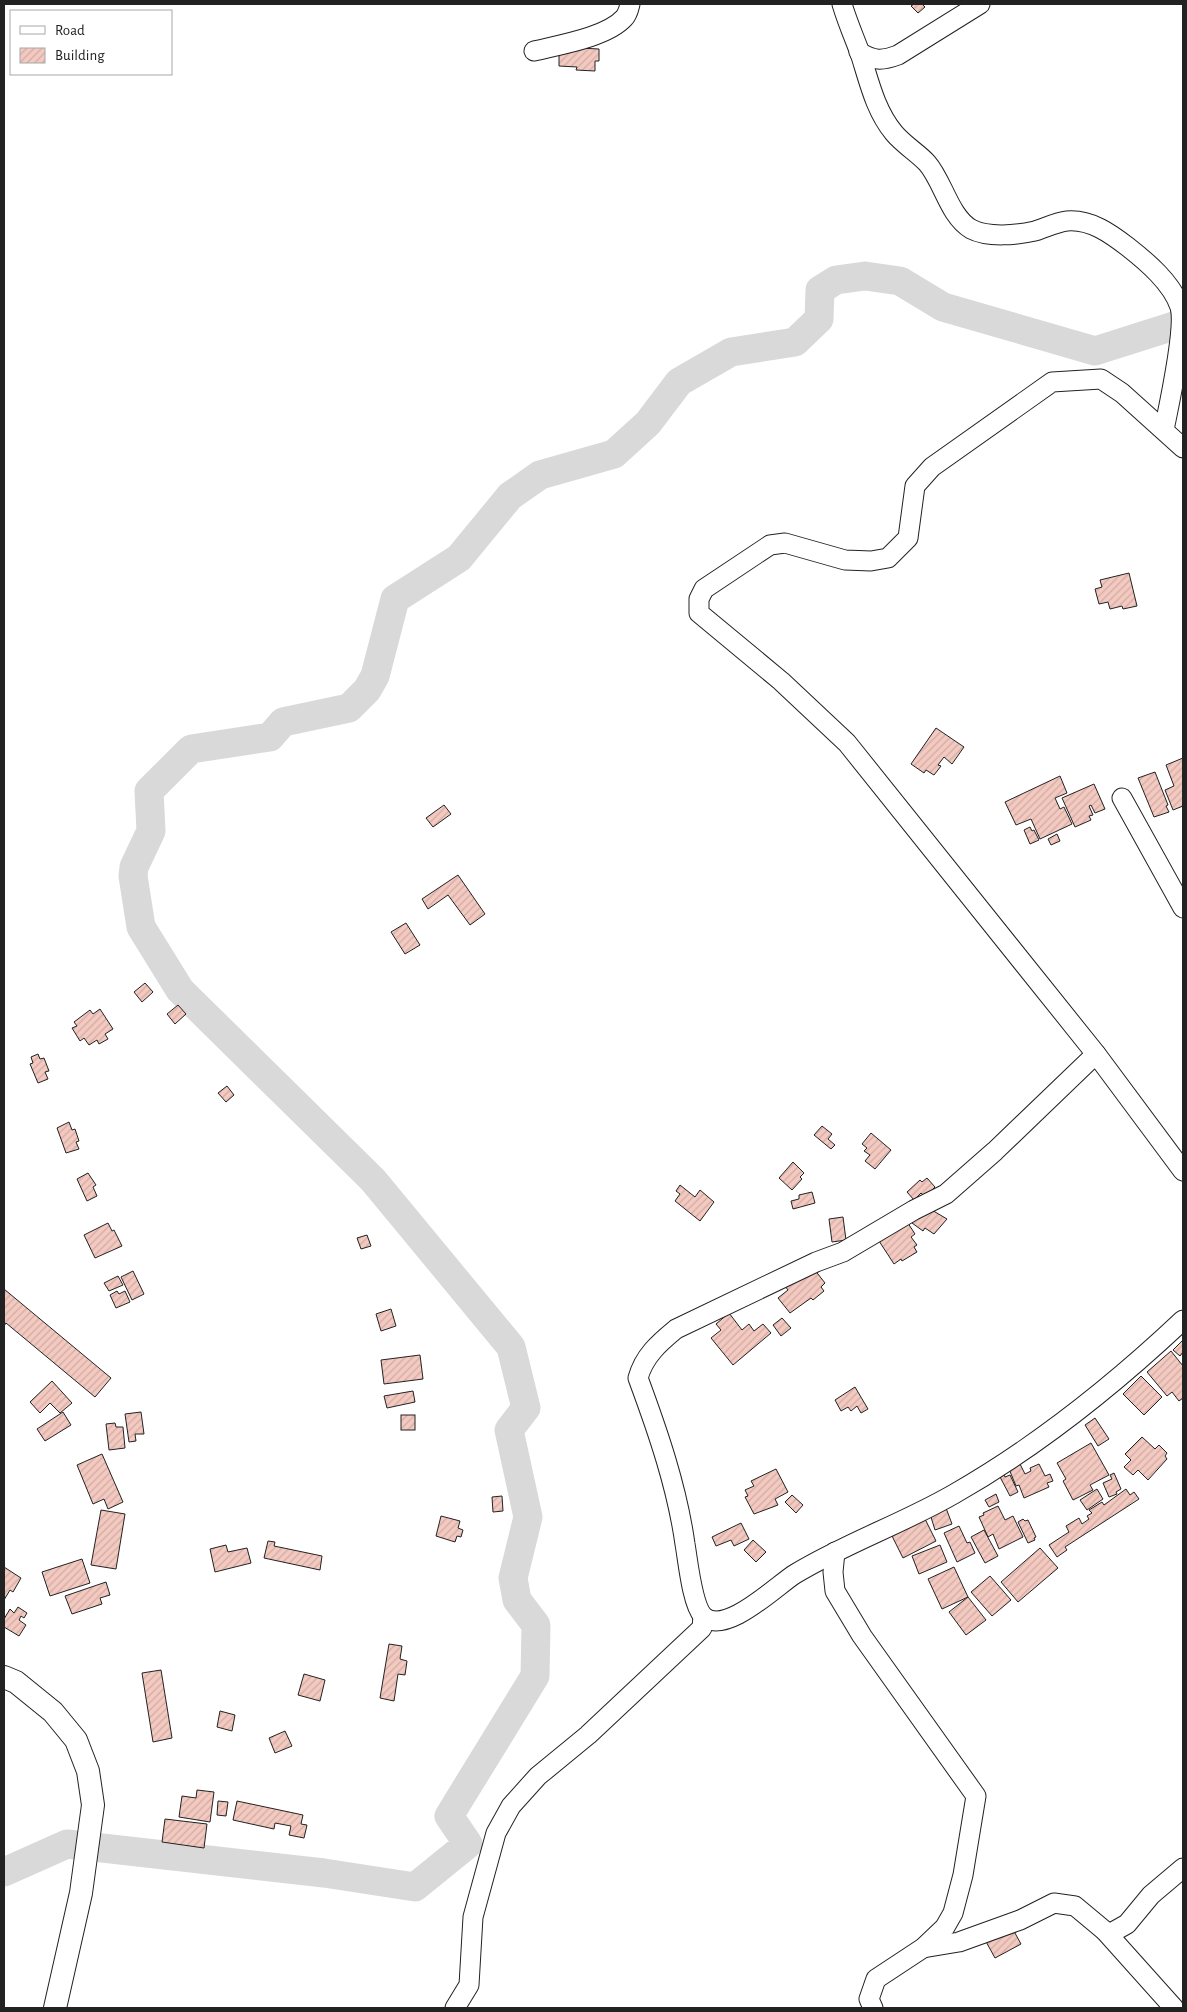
<svg xmlns="http://www.w3.org/2000/svg" width="1187" height="2012" font-family="'Alegreya Sans',sans-serif">
<defs>
<pattern id="building-hatch" width="6" height="6" patternUnits="userSpaceOnUse" patternTransform="scale(1.25)"><rect width="6" height="6" fill="#f3c9c0"/><path d="M-1 1l2-2M0 6l6-6M5 7l2-2" fill="none" stroke="#d0aca5"/></pattern>
</defs>
<rect width="100%" height="100%" fill="#fff"/>
<g fill="none" stroke-linecap="round" stroke-linejoin="round">
<!-- river -->
<polyline stroke="#d9d9d9" stroke-width="29" points="4,1872 67,1844 324,1873 415,1887 468,1844 449,1816 535,1676 536,1625 517,1600 513,1578 528,1517 509,1430 526,1408 511,1347 373,1180 180,990 141,927 133,876 134,867 151,831 149,791 191,749 270,737 283,722 349,708 367,690 375,676 395,599 459,558 510,496 540,475 614,454 648,423 679,382 731,352 795,342 819,319 820,290 836,280 865,276 900,281 943,307 1095,351 1183,323"/>
</g>
<!-- building -->
<g fill="url(#building-hatch)" stroke="#222">
<polygon points="914,4 922,4 925,7 918,13 911,6"/>
<polygon points="559,47 599,49 599,61 595,61 595,71 576,70 577,67 559,66"/>
<polygon points="1129,573 1137,606 1123,609 1122,606 1110,609 1108,602 1099,604 1095,589 1102,587 1100,580"/>
<polygon points="936,728 964,747 952,764 944,757 938,765 941,766 934,775 926,770 924,773 911,764"/>
<polygon points="1183,758 1183,806 1173,810 1165,790 1174,786 1166,765"/>
<polygon points="1155,772 1168,805 1166,806 1169,812 1154,817 1138,778"/>
<polygon points="1060,776 1067,793 1055,798 1060,809 1064,807 1072,824 1040,839 1031,819 1016,825 1005,802"/>
<polygon points="1094,784 1105,809 1095,813 1091,805 1089,806 1093,815 1089,816 1091,820 1075,827 1062,798"/>
<polygon points="444,805 451,814 433,827 426,818"/>
<polygon points="1030,827 1032,831 1034,830 1039,840 1030,844 1024,830"/>
<polygon points="1057,834 1060,841 1051,845 1048,839"/>
<polygon points="458,875 485,914 470,925 448,895 428,909 422,899"/>
<polygon points="406,923 420,945 405,954 391,932"/>
<polygon points="145,983 153,992 142,1002 134,992"/>
<polygon points="178,1005 186,1014 175,1024 167,1014"/>
<polygon points="100,1009 113,1029 105,1034 108,1039 99,1044 97,1040 89,1045 84,1038 80,1041 72,1028 77,1026 74,1022 90,1010 93,1014"/>
<polygon points="38,1054 40,1059 44,1058 49,1071 45,1072 48,1079 38,1083 30,1064 33,1063 31,1057"/>
<polygon points="227,1086 234,1095 226,1102 218,1093"/>
<polygon points="69,1122 72,1130 75,1129 79,1141 76,1142 79,1149 66,1153 57,1128"/>
<polygon points="822,1126 832,1134 828,1139 835,1145 831,1149 814,1135"/>
<polygon points="871,1133 891,1150 875,1169 865,1161 870,1155 864,1151 867,1148 862,1144"/>
<polygon points="793,1162 804,1173 800,1177 802,1179 792,1190 779,1178"/>
<polygon points="88,1173 96,1185 93,1187 97,1196 87,1201 77,1179"/>
<polygon points="927,1178 935,1187 925,1197 921,1193 914,1200 907,1192 920,1180 922,1182"/>
<polygon points="680,1185 695,1197 700,1190 714,1202 700,1221 675,1201 680,1194 676,1191"/>
<polygon points="812,1192 815,1203 793,1209 791,1201 799,1199 799,1195"/>
<polygon points="925,1206 947,1219 934,1234 925,1228 923,1231 912,1223"/>
<polygon points="843,1217 846,1240 832,1242 829,1219"/>
<polygon points="904,1217 915,1234 911,1237 917,1245 914,1247 917,1252 902,1261 901,1259 894,1264 879,1241"/>
<polygon points="108,1223 112,1231 114,1230 122,1246 95,1258 84,1235"/>
<polygon points="367,1235 371,1246 361,1249 357,1238"/>
<polygon points="814,1269 825,1283 821,1287 824,1291 813,1300 811,1298 790,1313 778,1298 788,1290 784,1285"/>
<polygon points="133,1271 144,1294 132,1300 121,1277"/>
<polygon points="118,1276 123,1285 109,1291 104,1283"/>
<polygon points="4,1289 111,1378 95,1397 6,1323 4,1326"/>
<polygon points="117,1291 119,1294 125,1291 130,1302 116,1308 110,1295"/>
<polygon points="391,1309 396,1326 381,1331 376,1314"/>
<polygon points="729,1313 742,1330 749,1324 754,1331 763,1324 771,1333 733,1365 711,1338 721,1330 716,1324"/>
<polygon points="782,1318 791,1328 781,1336 773,1325"/>
<polygon points="1183,1340 1183,1352 1180,1356 1173,1350"/>
<polygon points="1171,1351 1183,1366 1183,1398 1179,1401 1172,1392 1167,1396 1147,1372"/>
<polygon points="420,1355 423,1379 384,1384 381,1360"/>
<polygon points="1141,1376 1162,1397 1144,1415 1123,1394"/>
<polygon points="52,1381 72,1403 60,1413 50,1403 40,1413 30,1402"/>
<polygon points="855,1387 868,1409 861,1413 857,1406 851,1411 848,1407 841,1411 835,1400"/>
<polygon points="413,1391 415,1402 387,1408 384,1396"/>
<polygon points="63,1412 71,1425 45,1441 37,1429"/>
<polygon points="141,1412 144,1434 135,1434 136,1441 129,1442 125,1414"/>
<rect x="401" y="1415" width="14" height="15"/>
<polygon points="1095,1418 1109,1439 1098,1446 1085,1425"/>
<polygon points="115,1423 116,1427 123,1427 125,1448 109,1450 106,1424"/>
<polygon points="1142,1437 1155,1449 1159,1445 1167,1453 1165,1456 1167,1459 1148,1480 1138,1470 1133,1475 1124,1467 1131,1460 1125,1454"/>
<polygon points="1091,1443 1109,1475 1090,1485 1093,1490 1073,1500 1063,1481 1066,1479 1057,1463"/>
<polygon points="102,1454 123,1502 108,1509 104,1499 93,1504 77,1465"/>
<polygon points="1020,1464 1025,1474 1031,1471 1030,1468 1039,1464 1045,1476 1050,1474 1053,1481 1047,1483 1049,1487 1024,1498 1019,1485 1016,1486 1009,1469"/>
<polygon points="776,1469 788,1492 775,1499 778,1505 754,1514 745,1497 748,1496 745,1490 754,1486 751,1481"/>
<polygon points="1114,1473 1121,1489 1116,1492 1117,1494 1109,1497 1103,1483 1112,1479 1110,1475"/>
<polygon points="1004,1475 1005,1477 1010,1475 1018,1492 1010,1496 1000,1477"/>
<polygon points="1097,1489 1103,1499 1087,1510 1080,1500"/>
<polygon points="1126,1489 1130,1495 1134,1492 1139,1499 1065,1547 1067,1550 1057,1557 1049,1545 1069,1532 1066,1526 1079,1518 1082,1524 1089,1519 1087,1516 1092,1513 1089,1510 1102,1502 1104,1505"/>
<polygon points="996,1494 999,1502 989,1507 985,1500"/>
<polygon points="792,1495 803,1505 796,1513 785,1502"/>
<polygon points="502,1496 503,1511 493,1512 492,1497"/>
<polygon points="998,1506 1005,1520 1013,1516 1023,1537 999,1549 993,1534 988,1537 979,1517 984,1515 983,1513"/>
<polygon points="946,1508 952,1524 935,1530 930,1514"/>
<polygon points="101,1510 125,1514 116,1569 91,1565"/>
<polygon points="441,1516 460,1521 458,1528 463,1530 461,1537 457,1536 455,1542 436,1536"/>
<polygon points="924,1517 936,1541 903,1558 891,1534"/>
<polygon points="1023,1519 1025,1521 1028,1520 1036,1537 1034,1538 1035,1540 1028,1543 1018,1522"/>
<polygon points="741,1523 749,1539 734,1546 731,1540 716,1546 712,1537"/>
<polygon points="959,1526 967,1543 970,1542 975,1553 957,1562 944,1533"/>
<polygon points="984,1530 998,1556 985,1563 971,1537"/>
<polygon points="753,1540 766,1552 756,1562 744,1550"/>
<polygon points="268,1541 275,1542 274,1546 322,1556 320,1570 264,1558"/>
<polygon points="226,1545 228,1552 247,1548 251,1563 215,1572 210,1549"/>
<polygon points="940,1545 947,1562 919,1574 912,1556"/>
<polygon points="1040,1548 1058,1568 1018,1602 1001,1582"/>
<polygon points="82,1559 90,1583 50,1596 42,1572"/>
<polygon points="4,1567 21,1578 13,1592 10,1590 4,1600"/>
<polygon points="954,1567 968,1597 942,1609 928,1579"/>
<polygon points="990,1576 1011,1600 992,1616 971,1592"/>
<polygon points="106,1582 110,1595 100,1598 102,1604 72,1614 65,1596"/>
<polygon points="968,1597 986,1620 966,1635 949,1612"/>
<polygon points="18,1607 27,1613 24,1618 21,1616 19,1620 26,1625 19,1636 4,1627 4,1619 10,1609 14,1613"/>
<polygon points="389,1644 402,1646 400,1659 407,1661 405,1675 398,1674 394,1701 380,1698"/>
<polygon points="161,1670 172,1738 153,1742 142,1673"/>
<polygon points="304,1674 325,1680 320,1701 298,1695"/>
<polygon points="220,1711 235,1715 232,1731 217,1727"/>
<polygon points="285,1731 292,1746 275,1753 269,1738"/>
<polygon points="197,1790 214,1792 210,1822 179,1817 182,1796 196,1798"/>
<polygon points="218,1801 228,1802 226,1816 217,1815"/>
<polygon points="237,1801 303,1815 301,1824 307,1825 304,1838 289,1835 291,1826 275,1823 274,1829 233,1820"/>
<polygon points="165,1819 207,1824 204,1848 162,1842"/>
<polygon points="1010,1924 1021,1944 995,1958 984,1938"/>
</g>
<g fill="none" stroke-linecap="round" stroke-linejoin="round">
<defs>
<g id="minor">
<path d="M 842,4 C 847,21 854,37 860,53 C 869,81 875,110 894,133 C 904,145 918,153 927,163 C 943,181 949,216 971,229 C 988,238 1017,235 1035,231 C 1045,228 1057,222 1067,221 C 1091,219 1111,234 1128,247 C 1147,262 1172,283 1180,307 C 1186,328 1169,405 1164,430"/>
<path d="M 534,51 C 559,45 607,37 624,18 C 628,14 629,8 630,4"/>
<path d="M 859,52 C 874,61 882,61 898,55 L 980,4"/>
<polyline points="1183,448 1122,393 1101,379 1052,382 932,467 915,486 908,538 888,558 871,561 845,560 785,543 770,545 704,589 699,599 699,613 781,681 847,743 1096,1054 1183,1171"/>
<polyline points="1122,798 1183,908"/>
<path d="M 1096,1054 L 995,1151 L 946,1194 L 914,1210 L 843,1252 L 816,1262 L 676,1329 C 659,1343 644,1356 638,1378 C 658,1432 677,1487 685,1544 C 688,1561 692,1604 703,1616 C 725,1637 777,1585 795,1574 C 846,1543 902,1524 954,1494 C 1038,1446 1113,1386 1183,1320"/>
<polyline points="835,1552 833,1572 835,1591 862,1636 976,1796 963,1875 953,1913 945,1927 923,1948 876,1979 869,1999 873,2008"/>
<polyline points="1105,1931 1174,2008"/>
<polyline points="923,1948 959,1942 1020,1920 1054,1903 1075,1906 1105,1931 1111,1933 1127,1924 1151,1895 1183,1868"/>
<polyline points="455,2008 469,1985 473,1917 496,1833 511,1806 538,1776 588,1735 702,1628 703,1616"/>
</g>
<polyline id="major" points="4,1677 16,1682 53,1712 76,1740 88,1771 93,1805 81,1893 55,2008"/>
</defs>
<!-- minor casing -->
<use href="#minor" stroke="#222" stroke-width="21"/>
<!-- major casing -->
<use href="#major" stroke="#222" stroke-width="24"/>
<!-- minor -->
<use href="#minor" stroke="#fff" stroke-width="19"/>
<!-- major -->
<use href="#major" stroke="#fff" stroke-width="22"/>
</g>
<!-- border -->
<rect width="1187" height="2012" fill="none" stroke="#222222" stroke-width="10"/>
<!-- legend -->
<rect x="10" y="10" width="162" height="65" fill="#ffffff" stroke="#a7a7a7"/>
<rect x="20" y="26" width="25" height="8" fill="#ffffff" stroke="#a7a7a7"/>
<text x="55" y="35" font-size="15" fill="#222222">Road</text>
<rect x="20" y="48" width="25" height="15" fill="url(#building-hatch)" stroke="#a7a7a7"/>
<text x="55" y="60" font-size="15" fill="#222222">Building</text>
</svg>
